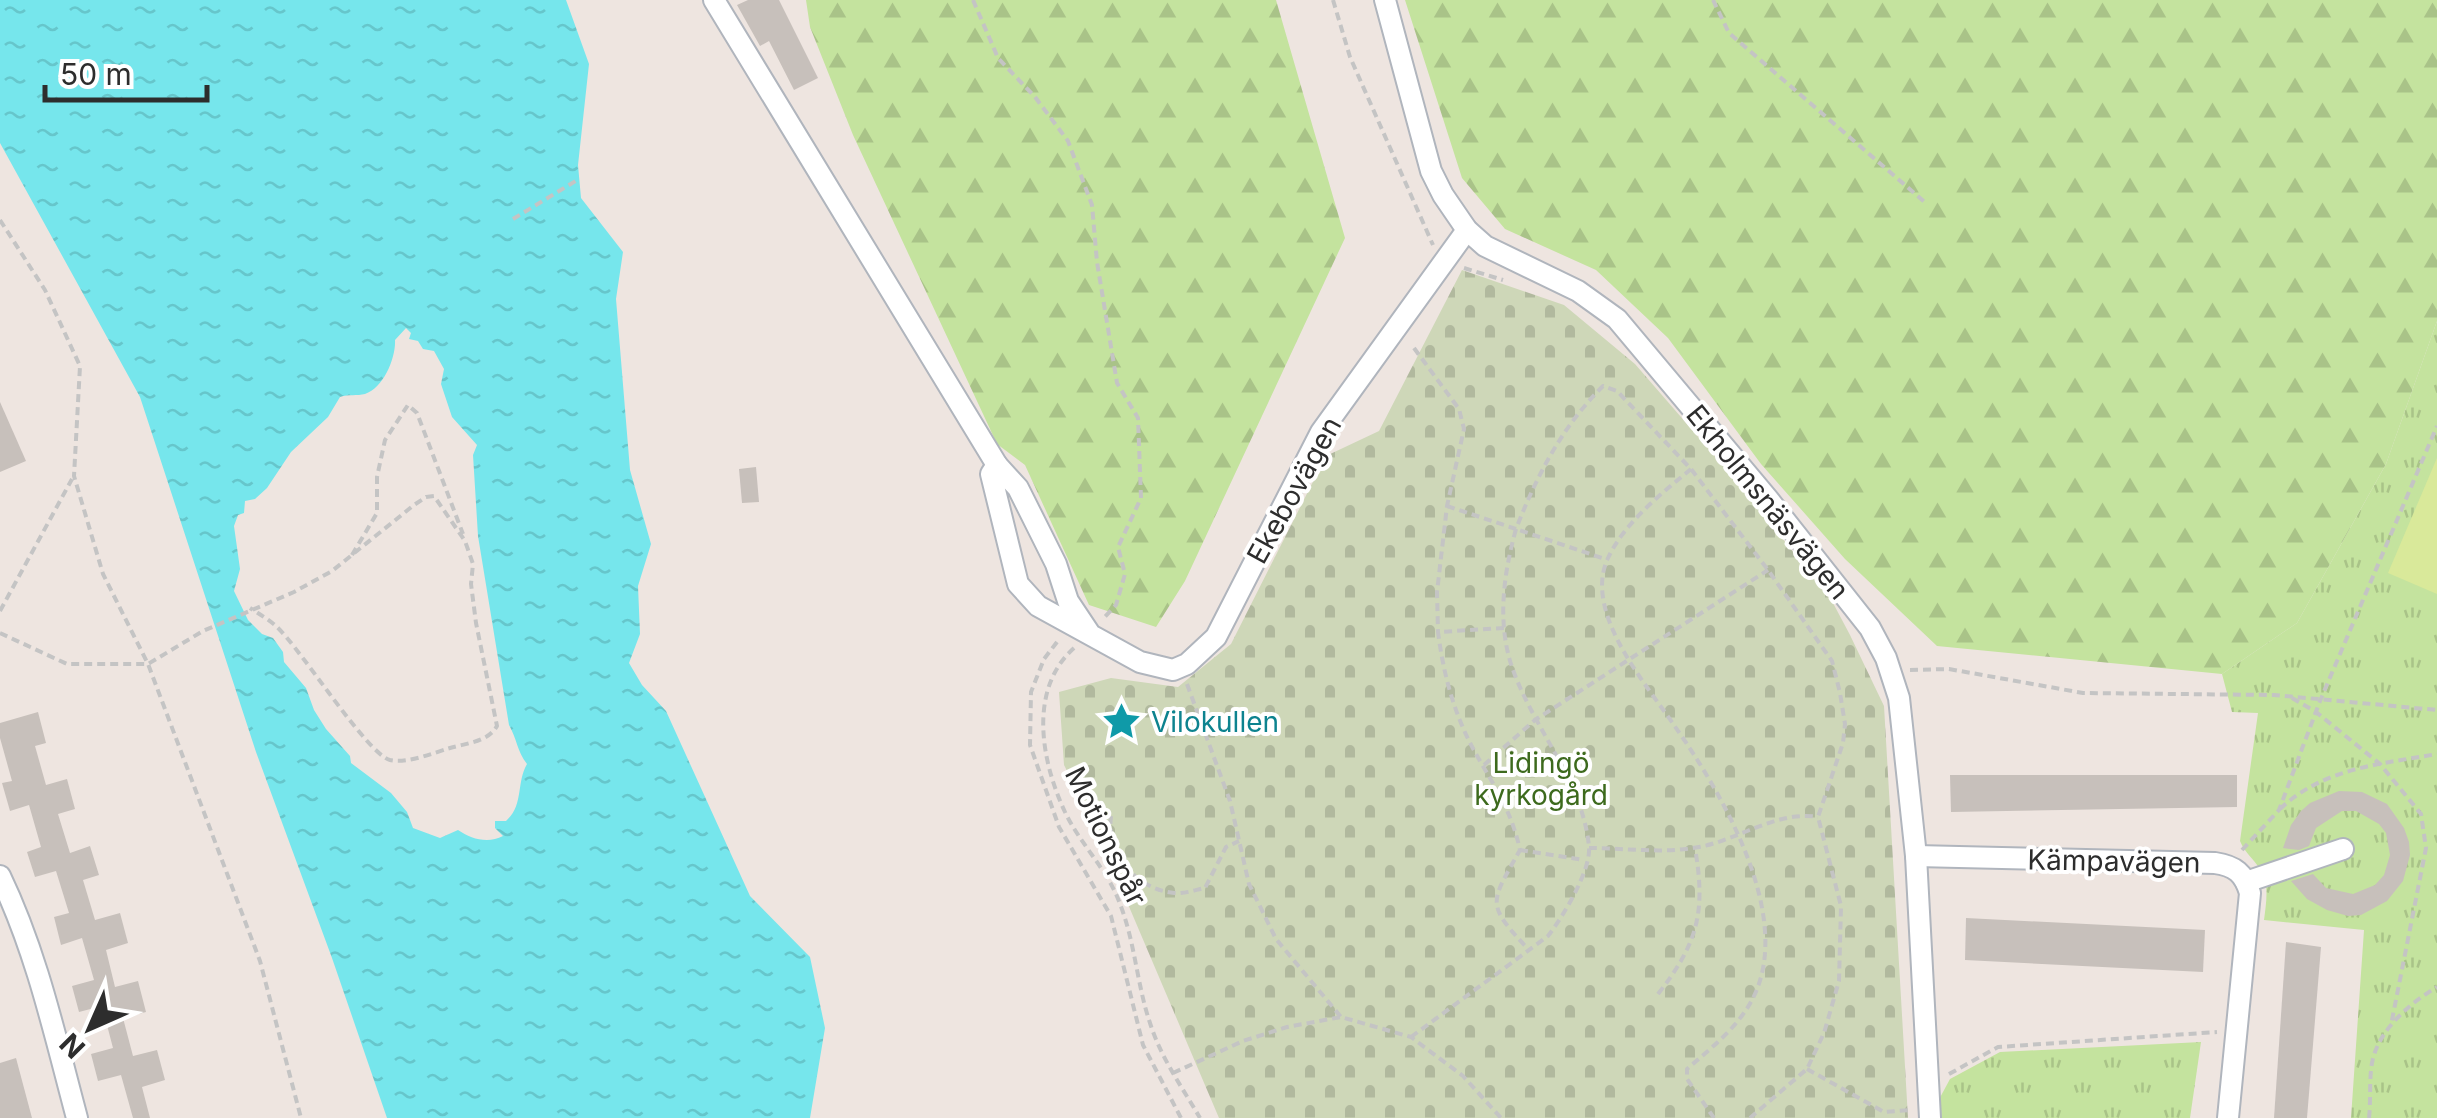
<svg xmlns="http://www.w3.org/2000/svg" width="2437" height="1118" font-family="Inter,sans-serif">
<defs>
<pattern id="grass-tufts" width="24" height="20" patternUnits="userSpaceOnUse" patternTransform="scale(2.5)"><rect width="24" height="20" fill="#c4e39e"/><path d="M3 7l-1-3M5 7V3M7 7l1-3M15 17l-1-3M17 17v-4M19 17l1-3" fill="none" stroke="#a9c388"/></pattern>
<pattern id="forest-firs" width="22" height="20" patternUnits="userSpaceOnUse" patternTransform="scale(2.5)"><rect width="22" height="20" fill="#c4e39e"/><path d="M5 1l3.5 6h-7zM16 11l3.5 6h-7z" fill="#a9c388"/></pattern>
<pattern id="cemetery-stones" width="16" height="16" patternUnits="userSpaceOnUse" patternTransform="scale(2.5)"><rect width="16" height="16" fill="#ced7b8"/><path d="M2 7V4a2 2 0 0 1 4 0v3zM10 15v-3a2 2 0 0 1 4 0v3z" fill="#b1b99e"/></pattern>
<pattern id="water-ripples" width="26" height="14" patternUnits="userSpaceOnUse" patternTransform="scale(2.5)"><rect width="26" height="14" fill="#76e6ec"/><path d="M2 4q2-2 4 0t4 0M15 11q2-2 4 0t4 0" fill="none" stroke="#66c6cb"/></pattern>
</defs>
<rect width="100%" height="100%" fill="#eee5e0"/>
<!-- grass -->
<g fill="url(#grass-tufts)">
<path d="M 2437,321 L 2437,1118 L 2351,1118 L 2364,930 L 2264,920 C 2266,903 2270,883 2260,869 C 2253,858 2245,853 2240,841 L 2258,713 L 2232,712 L 2222,674 L 2297,623 L 2386,464 Z"/>
<polygon points="2201,1042 2190,1118 1940,1118 1936,1105 1950,1079 2000,1052"/>
</g>
<!-- forest -->
<g fill="url(#forest-firs)">
<polygon points="806,0 1276,0 1345,238 1185,581 1156,627 1089,605 1025,465 997,444 853,135 810,27"/>
<polygon points="1405,0 2437,0 2437,321 2386,464 2297,623 2222,674 1937,646 1845,559 1761,464 1668,338 1596,270 1505,229 1462,178"/>
</g>
<!-- cemetery -->
<polygon fill="url(#cemetery-stones)" points="1462,270 1564,305 1635,364 1746,492 1833,603 1850,635 1884,706 1908,1118 1219,1118 1093,822 1064,765 1059,692 1111,678 1178,687 1231,644 1326,456 1379,431"/>
<!-- pitch -->
<polygon fill="#d9e99a" points="2437,458 2437,594 2388,573"/>
<!-- water -->
<path fill="url(#water-ripples)" fill-rule="evenodd" d="M 0,0 L 566,0 L 589,64 L 578,165 L 581,198 L 623,252 L 616,299 L 630,470 L 651,544 L 638,586 L 640,634 L 629,663 L 642,685 L 666,711 L 750,896 L 810,957 L 825,1028 L 810,1118 L 387,1118 L 332,958 L 256,752 L 140,397 L 0,143 ZM 406,328 L 411,333 L 409,339 L 418,341 L 423,349 L 434,351 L 444,369 L 441,384 L 452,417 L 477,445 L 473,455 L 478,536 L 509,725 C 517,739 517,751 527,764 C 516,783 524,805 506,821 L 495,821 L 495,828 L 503,836 C 488,844 471,839 458,830 L 440,838 L 413,828 L 407,812 L 391,793 L 351,763 L 350,756 L 326,729 L 314,710 L 306,688 L 284,662 L 283,652 L 273,638 L 262,634 L 248,620 L 234,591 L 240,569 L 234,526 L 238,515 L 244,513 L 245,501 L 255,499 L 267,488 L 291,452 L 328,417 L 340,397 C 349,394 357,396 365,394 C 384,388 396,357 395,340 Z"/>
<!-- building -->
<g fill="#c7c0bb">
<polygon points="748,0 779,0 818,78 794,90 769,41 760,46 737,5"/>
<polygon points="0,402 26,461 0,472"/>
<polygon points="756,467 759,502 742,503 739,469"/>
<polygon points="38,712 46,743 35,746 46,785 67,779 75,809 58,814 70,853 90,846 99,875 83,880 95,920 120,913 128,943 106,950 115,987 138,981 146,1012 123,1018 133,1056 157,1050 165,1080 142,1087 150,1118 133,1118 121,1075 98,1081 91,1054 113,1048 102,1006 79,1012 72,986 94,980 82,938 61,945 54,917 69,913 56,871 35,877 27,852 41,847 29,805 10,811 2,783 12,781 0,738 0,723"/>
<polygon points="1950,775 2237,775 2237,807 1951,812"/>
<polygon points="2339,791 2362,792 2387,804 2404,828 2409,842 2410,855 2403,881 2387,901 2361,915 2348,916 2327,910 2307,899 2291,881 2313,874 2326,888 2353,894 2375,885 2384,875 2390,855 2386,833 2379,824 2356,811 2342,811 2316,828 2309,846 2299,850 2283,848 2291,825 2301,811 2310,803"/>
<polygon points="1966,918 2205,930 2203,972 1965,960"/>
<polygon points="2286,942 2321,947 2307,1118 2274,1118"/>
<polygon points="16,1058 32,1118 0,1118 0,1063"/>
</g>
<g fill="none" stroke-linecap="round" stroke-linejoin="round">
<defs>
<g id="minor">
<polyline points="714,0 997,465"/>
<polyline points="1385,0 1431,171 1443,195 1467,230 1485,246 1578,291 1617,319 1768,499 1870,628 1886,658 1899,698 1916,856 1930,1118"/>
<polyline points="1090,634 1068,601 1056,564 1018,488 997,465 991,474 1018,584 1038,606 1140,662 1173,670 1187,664 1216,637 1321,432 1467,230"/>
<path d="M 1916,856 L 2215,863 C 2235,866 2244,873 2250,893 L 2228,1118"/>
<path d="M 0,876 C 37,953 55,1036 77,1118"/>
<polyline points="2246,882 2343,849"/>
</g>
</defs>
<!-- minor casing -->
<use href="#minor" stroke="#b0b5bd" stroke-width="24"/>
<!-- path -->
<g stroke="#c4c4c4" stroke-width="4" stroke-dasharray="8 5" stroke-linecap="butt">
<polyline points="973,0 998,58 1035,97 1068,141 1092,205 1097,262 1117,383 1138,418 1141,498 1118,547 1125,574 1116,605 1102,620"/>
<polyline points="1333,0 1350,57 1433,245"/>
<polyline points="1713,0 1729,33 1927,204"/>
<polyline points="513,219 579,179"/>
<polyline points="0,220 45,290 80,366 74,476 103,574 148,664 260,961 301,1118"/>
<polyline points="1464,268 1503,280"/>
<polyline points="1414,348 1459,409 1464,429 1447,506 1437,592 1438,632"/>
<path d="M 1691,469 C 1661,494 1625,522 1608,558 C 1582,613 1648,686 1676,728 C 1723,795 1793,915 1754,996 C 1739,1027 1712,1047 1687,1069 L 1687,1079 L 1714,1118"/>
<path d="M 1447,506 L 1516,529 C 1537,475 1562,427 1603,386 L 1617,391 L 1691,469 L 1768,570 L 1832,661 L 1840,693 L 1845,724 L 1843,743 L 1818,817 L 1841,906 L 1839,981 L 1824,1033 L 1807,1069 L 1750,1118"/>
<polyline points="352,555 377,513 377,477 385,440 408,405 417,413 463,534"/>
<polyline points="0,611 72,479"/>
<path d="M 1504,628 L 1438,632 C 1442,663 1449,694 1461,723 C 1480,770 1508,795 1520,850 C 1490,904 1485,903 1529,950"/>
<path d="M 0,633 L 67,664 L 148,664 L 203,631 L 294,592 L 332,571 L 414,505 L 426,497 L 434,496 L 465,541 L 473,564 L 471,584 L 476,623 L 497,726 C 488,742 467,743 450,748 C 433,753 407,764 390,760 C 367,754 301,649 276,626 C 268,619 259,614 250,608"/>
<polyline points="1057,642 1044,659 1031,692 1030,745 1059,827 1111,916 1143,1045 1181,1118"/>
<path d="M 1074,648 C 1028,689 1041,761 1065,812 C 1080,844 1108,870 1120,904 C 1135,942 1137,985 1150,1023 C 1161,1058 1182,1087 1200,1118"/>
<polyline points="1910,670 1949,669 2083,693 2274,695 2437,710"/>
<polyline points="1187,684 1230,801 1249,884 1276,939 1341,1017"/>
<polyline points="2292,698 2316,712 2380,764 2421,814 2426,848 2391,1025"/>
<polyline points="1484,765 1535,720 1768,570"/>
<path d="M 2280,809 C 2323,768 2381,764 2437,754"/>
<path d="M 1111,816 C 1106,854 1136,889 1174,893 C 1184,894 1195,890 1205,888 L 1226,847 L 1239,841"/>
<path d="M 1589,848 C 1624,848 1664,854 1699,847 C 1738,840 1778,810 1818,817"/>
<polyline points="1520,850 1584,860"/>
<polyline points="2242,850 2279,810 2320,701 2437,426"/>
<path d="M 1658,994 C 1698,943 1706,912 1695,848"/>
<path d="M 1411,1037 L 1548,936 C 1562,918 1591,871 1589,847 C 1583,780 1531,726 1511,664 C 1497,620 1504,572 1516,529 L 1605,559"/>
<polyline points="1807,1069 1884,1112 1911,1110"/>
<polyline points="1173,1073 1243,1041 1287,1027 1341,1017 1411,1037 1463,1076 1501,1118"/>
<polyline points="1949,1074 1998,1047 2217,1032"/>
<path d="M 2369,1118 C 2371,1100 2369,1080 2372,1063 C 2378,1030 2410,1003 2437,987"/>
</g>
<!-- minor -->
<use href="#minor" stroke="#fff" stroke-width="20"/>
</g>
<!-- icons -->
<defs>
<symbol id="sight-bare" viewBox="-9 -9 18 18"><path d="M0-6L1.8-2.2L6-1.7L2.9 1.2L3.7 5.4L0 3.3L-3.7 5.4L-2.9 1.2L-6-1.7L-1.8-2.2Z" fill="#0f9aa8" stroke="#fff" stroke-width="2.5" paint-order="stroke"/></symbol>
</defs>
<g fill-rule="evenodd">
<use href="#sight-bare" x="1094" y="694" width="55" height="55"/>
</g>
<g text-anchor="middle" stroke-width="8" stroke-linejoin="round" paint-order="stroke">
<!-- street labels -->
<g font-size="28" fill="#2d2d2d" stroke="#fff">
<text transform="translate(1294 490) rotate(-61)" y="10">Ekebovägen</text>
<text transform="translate(1768 502) rotate(51)" y="10">Ekholmsnäsvägen</text>
<text transform="translate(1106 836) rotate(64)" y="10">Motionspår</text>
<text transform="translate(2114 861) rotate(1)" y="10">Kämpavägen</text>
</g>
<!-- culture labels -->
<g font-size="28" fill="#0d838f" stroke="#fff" text-anchor="start">
<text x="1151" y="732">Vilokullen</text>
</g>
<!-- park labels -->
<g font-size="28" fill="#3d6a1d" stroke="#fff">
<text x="1541" y="773">Lidingö<tspan x="1541" dy="32">kyrkogård</tspan></text>
</g>
</g>
<!-- north arrow -->
<g transform="translate(90 1028) rotate(225)" stroke="#ffffff" stroke-width="8" paint-order="stroke">
<path d="M0-8L18 38L0 25L-18 38Z" fill="#2d2d2d"/>
<text y="-15" font-size="28" font-weight="bold" text-anchor="middle" fill="#2d2d2d">N</text>
</g>
<!-- scale -->
<path d="M45 85v15h162v-15" fill="none" stroke="#2d2d2d" stroke-width="5"/>
<text x="60" y="85" font-size="30" fill="#2d2d2d" stroke="#ffffff" stroke-width="8" paint-order="stroke">50 m</text>
</svg>
